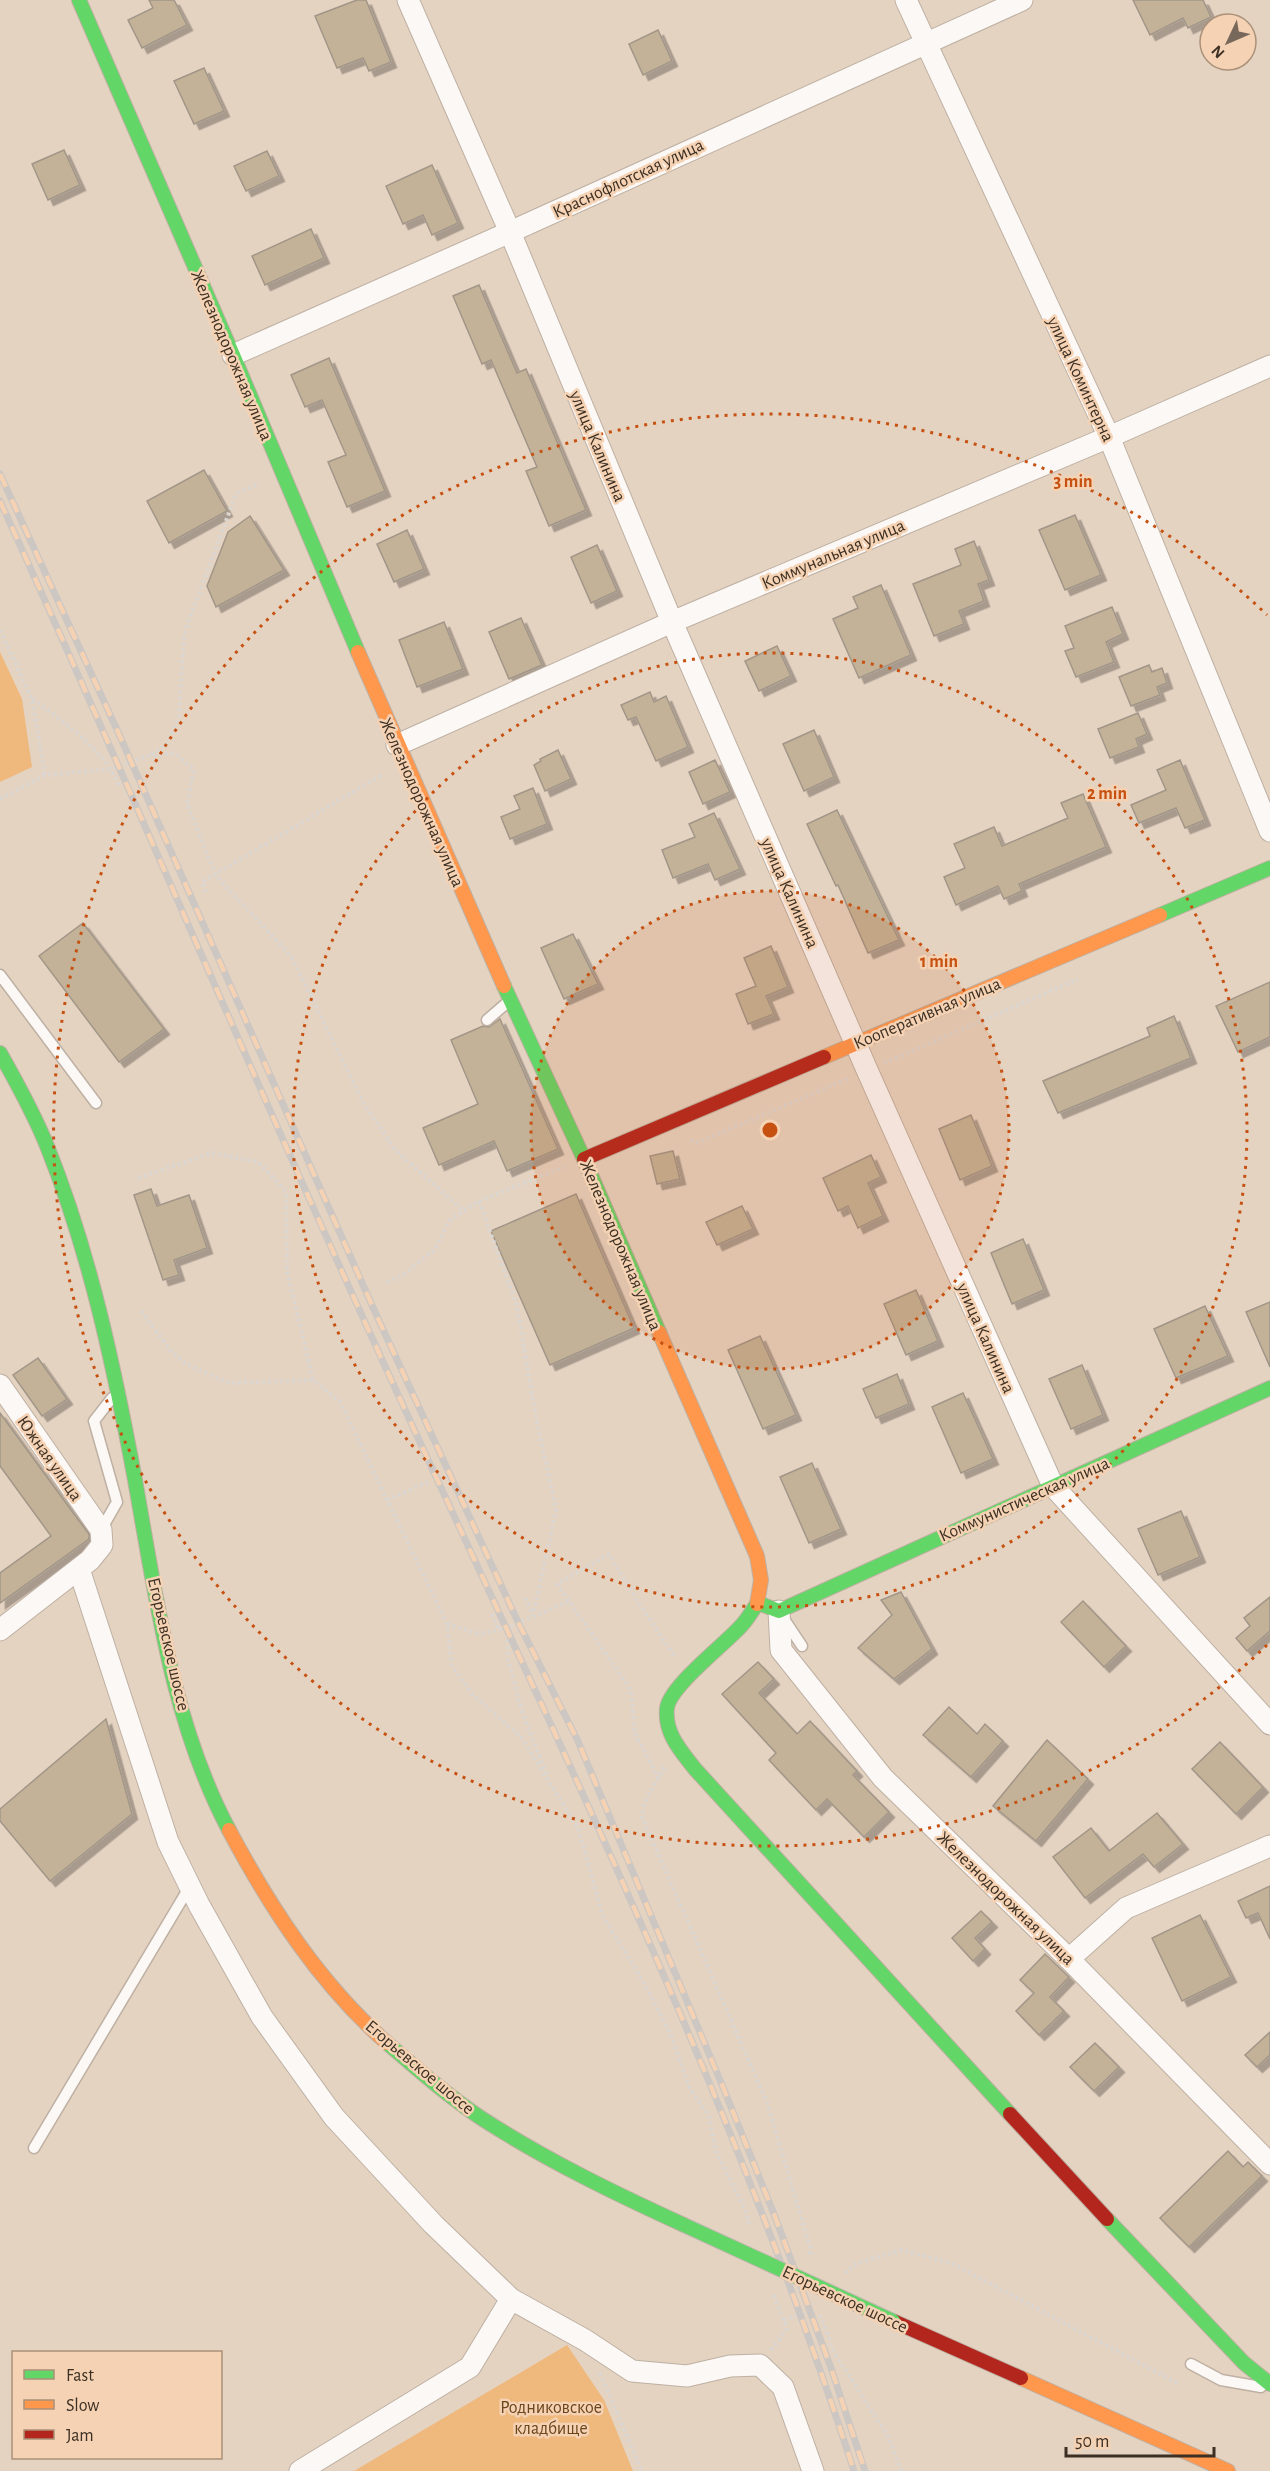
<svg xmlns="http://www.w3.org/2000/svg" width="1270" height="2471" font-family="'Alegreya Sans',sans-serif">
<defs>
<filter id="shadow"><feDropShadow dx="5.5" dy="5.5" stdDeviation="0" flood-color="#0004"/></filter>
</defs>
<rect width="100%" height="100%" fill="#e5d3c2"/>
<!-- green -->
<g fill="#efb87c">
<polygon points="0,652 22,699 32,767 0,782"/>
<polygon points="567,2345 604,2400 633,2471 354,2471"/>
</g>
<!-- building -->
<g fill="#c3b297" stroke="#a19688" stroke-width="1.5" filter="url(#shadow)">
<polygon points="149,0 174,0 187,25 142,48 128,20 153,8"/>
<polygon points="357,0 366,0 391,62 369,71 363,58 337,68 315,16"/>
<polygon points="1133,0 1203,0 1211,17 1188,28 1183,18 1150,35"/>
<polygon points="658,30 672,61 643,75 629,44"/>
<polygon points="204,68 224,111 194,124 174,81"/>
<polygon points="64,150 80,185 48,200 32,164"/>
<polygon points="267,151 279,176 246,191 234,166"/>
<polygon points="432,165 458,223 432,235 423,215 403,224 386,186"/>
<polygon points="311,229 324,258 265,285 252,256"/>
<polygon points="479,285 517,373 526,369 586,510 549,526 526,471 537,467 491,360 482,364 453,296"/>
<polygon points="329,358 385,491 347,507 328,462 346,455 322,400 305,407 291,375"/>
<polygon points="204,470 227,511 169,543 147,501"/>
<polygon points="1075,515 1101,575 1065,590 1039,530"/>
<polygon points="250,516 284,570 216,607 207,586 228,532"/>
<polygon points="407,530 424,569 394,582 377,544"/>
<polygon points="974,541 989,580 978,584 984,601 959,611 964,624 934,636 913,584 961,565 955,549"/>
<polygon points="597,545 617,591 591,603 571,557"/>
<polygon points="881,585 911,655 859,678 833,619 858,608 853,597"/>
<polygon points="1112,607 1123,634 1106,642 1114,662 1076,677 1065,651 1074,648 1065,626"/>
<polygon points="521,618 542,665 509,679 489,632"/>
<polygon points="444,622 463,669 417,687 399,640"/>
<polygon points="777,646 791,676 759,691 745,661"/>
<polygon points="1149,665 1152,672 1162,668 1167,683 1157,687 1160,695 1131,706 1119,677"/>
<polygon points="650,692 654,702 666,696 688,747 656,761 636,717 628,720 621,705"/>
<polygon points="1138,713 1147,734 1136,739 1139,747 1110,758 1098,729"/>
<polygon points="814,730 834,777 804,791 783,744"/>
<polygon points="558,750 571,779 545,791 534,765 541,761 540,759"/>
<polygon points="715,760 730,792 703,804 689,772"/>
<polygon points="1180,760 1205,820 1185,828 1176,808 1139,823 1131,805 1166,790 1157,770"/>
<polygon points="533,788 547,824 510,839 501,817 520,809 514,796"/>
<polygon points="1083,794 1106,847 1019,884 1022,891 1004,899 998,886 956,905 944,877 965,868 954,844 994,827 1002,846 1068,818 1061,803"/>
<polygon points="837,810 899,940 868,953 838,885 836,886 807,824"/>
<polygon points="714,813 740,869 715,880 708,864 673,878 662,850 695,837 689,824"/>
<polygon points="83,923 164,1029 119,1062 39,956"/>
<polygon points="573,934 598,984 564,999 541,948"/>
<polygon points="771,946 788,987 766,996 774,1014 748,1024 736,994 756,986 744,958"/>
<polygon points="1270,982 1270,1037 1238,1052 1216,1006"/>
<polygon points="1174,1016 1191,1058 1058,1113 1043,1081 1150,1036 1147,1028"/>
<polygon points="500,1019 558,1149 507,1171 494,1141 439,1165 423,1128 478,1104 451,1040 483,1026 489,1027"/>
<polygon points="971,1115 992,1166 960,1180 939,1129"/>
<polygon points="673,1151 680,1179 657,1184 650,1156"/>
<polygon points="871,1155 881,1177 868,1183 883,1216 858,1228 848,1206 838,1211 823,1178"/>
<polygon points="151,1189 157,1206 189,1195 207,1248 174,1260 179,1275 163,1280 134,1195"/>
<polygon points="576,1194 634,1328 550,1365 491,1231"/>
<polygon points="742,1206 753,1229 717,1245 706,1222"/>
<polygon points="1023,1239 1044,1290 1012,1304 991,1253"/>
<polygon points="916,1290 938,1341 906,1355 884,1304"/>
<polygon points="1270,1302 1270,1367 1246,1312"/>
<polygon points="1205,1306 1228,1356 1176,1378 1154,1329"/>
<polygon points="760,1336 796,1415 763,1429 728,1350"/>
<polygon points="38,1358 67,1399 42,1416 13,1375"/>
<polygon points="1082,1365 1103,1415 1071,1429 1049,1379"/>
<polygon points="897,1374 909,1404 876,1418 863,1389"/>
<polygon points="963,1393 993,1459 961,1473 932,1407"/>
<polygon points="0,1413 77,1518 89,1534 89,1539 0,1603 0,1573 51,1536 0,1466"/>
<polygon points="812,1463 841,1529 809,1543 780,1477"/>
<polygon points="1181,1511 1200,1557 1158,1575 1138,1529"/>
<polygon points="901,1592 932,1649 894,1679 858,1648 892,1615 881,1600"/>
<polygon points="1270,1597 1270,1631 1247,1651 1236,1638 1250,1626 1244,1618"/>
<polygon points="1083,1601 1126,1646 1104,1667 1061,1622"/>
<polygon points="758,1662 774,1679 759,1693 797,1734 810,1721 857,1771 853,1775 889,1812 864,1837 827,1799 816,1810 769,1760 776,1753 722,1694"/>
<polygon points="949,1707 977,1734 985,1724 1003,1741 971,1777 923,1735"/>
<polygon points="106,1719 132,1814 50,1881 0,1821 0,1809"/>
<polygon points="1047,1740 1088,1779 1036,1841 993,1806"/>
<polygon points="1220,1742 1263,1787 1236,1814 1192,1769"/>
<polygon points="1157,1813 1183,1844 1154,1867 1143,1854 1085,1898 1053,1857 1091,1828 1109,1851"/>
<polygon points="1270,1886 1270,1939 1258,1913 1246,1918 1238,1901"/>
<polygon points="981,1911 992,1922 975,1938 985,1949 973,1961 952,1938"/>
<polygon points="1200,1915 1231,1977 1182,2001 1152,1938"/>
<polygon points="1045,1954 1069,1977 1050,1997 1064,2011 1039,2035 1016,2011 1034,1993 1020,1980"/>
<polygon points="1270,2032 1270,2055 1257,2067 1245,2055"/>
<polygon points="1095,2043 1119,2067 1094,2091 1070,2067"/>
<polygon points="1228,2151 1243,2167 1248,2162 1262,2176 1189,2247 1160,2218"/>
</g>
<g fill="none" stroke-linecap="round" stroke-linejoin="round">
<defs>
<g id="lane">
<polyline points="0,975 96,1103"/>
<polyline points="487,1020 509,1001"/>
<polyline points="101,1530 117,1502 94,1421 112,1398"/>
<polyline points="784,1619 802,1646"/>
<polyline points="34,2148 190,1886"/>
<polyline points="1191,2364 1221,2380 1261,2387"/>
</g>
<g id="street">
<polyline points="408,0 510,232 672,622 867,1070 1053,1486 1270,1724"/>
<polyline points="906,0 1109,437 1270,831"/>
<polyline points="233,355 510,232 1022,0"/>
<polyline points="397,745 672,622 1109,437 1270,366"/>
<polyline points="0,1385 101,1530 102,1545 90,1560 0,1630"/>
<polyline points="79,1569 168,1842 199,1905 262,2017 334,2117 433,2224 511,2299 585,2340 632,2371 687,2376 730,2366 760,2365 783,2387 813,2471"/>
<polyline points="779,1611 781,1650 883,1778 1069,1959 1270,2164"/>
<polyline points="1069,1959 1126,1908 1270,1846"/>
<polyline points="300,2471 470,2367 511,2299"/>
</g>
<g id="fast">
<polyline points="79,0 233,355 358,652"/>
<polyline points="1160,915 1270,868"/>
<polyline points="504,986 584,1159 659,1332"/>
<path d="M 0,1053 C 17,1083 34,1114 47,1146 C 90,1253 114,1367 135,1480 C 156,1597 172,1723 229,1830"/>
<polyline points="758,1603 779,1611 1270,1388"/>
<path d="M 757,1604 C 752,1611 747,1620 741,1626 C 724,1645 670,1686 667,1708 C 664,1733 681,1751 695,1769 L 1010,2114"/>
<path d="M 387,2043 C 417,2069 448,2096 481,2118 C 546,2160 614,2193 684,2225"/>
<polyline points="1107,2219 1244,2363 1270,2384"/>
</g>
<g id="slow">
<polyline points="358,652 504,986"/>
<polyline points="824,1057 1160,915"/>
<polyline points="659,1332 757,1556 761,1580 757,1604"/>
<path d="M 229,1830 C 271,1909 320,1984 387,2043"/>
<polyline points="1021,2378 1228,2471"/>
</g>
<g id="jam">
<polyline points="584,1159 824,1057"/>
<polyline points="1010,2114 1107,2219"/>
<polyline points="893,2321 1021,2378"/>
</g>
</defs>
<!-- lane casing -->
<use href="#lane" stroke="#beb0a2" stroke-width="13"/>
<!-- street casing -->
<use href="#street" stroke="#beb0a2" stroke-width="23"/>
<!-- fast casing -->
<use href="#fast" stroke="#beb0a2" stroke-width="16"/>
<!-- slow casing -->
<use href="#slow" stroke="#beb0a2" stroke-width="16"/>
<!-- jam casing -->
<use href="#jam" stroke="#beb0a2" stroke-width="16"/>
<!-- path -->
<g stroke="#dcd6d1" stroke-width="4" stroke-dasharray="3 3" stroke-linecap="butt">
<polyline points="0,630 32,699 45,775"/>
<path d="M 33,699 C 64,722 103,749 119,785"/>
<polyline points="151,754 166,745 179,717 184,634 236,494 260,483"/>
<polyline points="0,799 45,775 112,769 148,756 175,753 194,770 187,804 216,876 291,956 364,1104 396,1151 464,1211"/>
<polyline points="206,892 202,882 383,774"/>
<polyline points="884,1063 1078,979"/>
<polyline points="690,1140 697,1143 849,1078"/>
<polyline points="138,1178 212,1153 258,1162 286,1191 287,1271 313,1380"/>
<polyline points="479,1201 517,1306 535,1412 556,1510 533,1616"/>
<polyline points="387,1282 403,1275 435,1249 449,1221 479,1201 564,1167"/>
<polyline points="141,1311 171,1351 186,1364 229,1383 313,1380 340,1402 447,1624 452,1666 472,1694 521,1737 578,1828 603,1917 644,1983 671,2035 689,2087 709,2116 716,2152 746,2211 750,2227"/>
<polyline points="387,1500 428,1482"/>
<polyline points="525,1598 533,1615"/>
<polyline points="492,1614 499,1630"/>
<polyline points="447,1624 479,1634 507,1628 569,1601"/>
<polyline points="507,1628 508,1660 522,1711 547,1776"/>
<path d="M 664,1767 C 656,1786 644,1796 642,1817 L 766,2100 L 810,2247 L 810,2255"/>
<polyline points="659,1779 635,1734 631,1690 557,1584 609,1554 636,1599 675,1657"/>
<polyline points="845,2273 857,2263 902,2250 951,2263 1177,2383"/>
<polyline points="820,2315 835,2354 889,2438 901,2471"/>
<polyline points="784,2320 808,2311"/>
<polyline points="771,2350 787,2329 773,2293"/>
<polyline points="600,2373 642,2471"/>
</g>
<!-- lane -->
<use href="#lane" stroke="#fbf8f6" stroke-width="10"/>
<!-- street -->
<use href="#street" stroke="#fbf8f6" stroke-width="21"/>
<!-- fast -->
<use href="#fast" stroke="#63d668" stroke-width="14"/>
<!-- slow -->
<use href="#slow" stroke="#ff974d" stroke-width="14"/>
<!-- jam -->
<use href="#jam" stroke="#b3261e" stroke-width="14"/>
<defs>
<g id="rail">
<polyline points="0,474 118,732 375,1312 518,1622 577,1739 725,2092 774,2214 831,2368 865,2471"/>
<path d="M 0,501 C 124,773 240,1048 364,1320 C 536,1700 726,2073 854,2471"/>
</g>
</defs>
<!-- rail casing -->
<use href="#rail" stroke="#ccc7c2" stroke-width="7"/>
<!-- rail -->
<use href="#rail" stroke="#f4d2b3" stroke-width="4.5" stroke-dasharray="14" stroke-linecap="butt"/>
<defs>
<polyline id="fast-bridge" points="684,2225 893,2321"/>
</defs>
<!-- fast-bridge casing -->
<use href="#fast-bridge" stroke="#c0b6ae" stroke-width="16" stroke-linecap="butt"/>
<!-- fast-bridge -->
<use href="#fast-bridge" stroke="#63d668" stroke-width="14"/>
</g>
<!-- distance rings -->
<circle cx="770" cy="1130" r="239" fill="#c65111" fill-opacity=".12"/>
<g fill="none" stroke="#c65111" stroke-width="3" stroke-dasharray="3 6">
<circle cx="770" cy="1130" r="239"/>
<circle cx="770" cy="1130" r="477"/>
<path d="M1267 1645A716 716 0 1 1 1267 615"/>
</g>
<g text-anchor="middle" stroke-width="5" stroke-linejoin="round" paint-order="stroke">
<!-- street labels -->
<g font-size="18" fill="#3c2f23" stroke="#f4d2b3">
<text transform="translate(628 178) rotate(-25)" y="6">Краснофлотская улица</text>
<text transform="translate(232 355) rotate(67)" y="6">Железнодорожная улица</text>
<text transform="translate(1081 379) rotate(65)" y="6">улица Коминтерна</text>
<text transform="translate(598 446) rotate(67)" y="6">улица Калинина</text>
<text transform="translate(833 554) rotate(-23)" y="6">Коммунальная улица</text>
<text transform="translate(422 802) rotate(66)" y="6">Железнодорожная улица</text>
<text transform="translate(790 893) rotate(66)" y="6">улица Калинина</text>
<text transform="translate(927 1013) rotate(-23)" y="6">Кооперативная улица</text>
<text transform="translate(621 1245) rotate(67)" y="6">Железнодорожная улица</text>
<text transform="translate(986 1338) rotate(66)" y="6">улица Калинина</text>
<text transform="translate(50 1458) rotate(55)" y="6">Южная улица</text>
<text transform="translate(1024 1499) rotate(-24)" y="6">Коммунистическая улица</text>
<text transform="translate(169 1644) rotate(77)" y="6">Егорьевское шоссе</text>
<text transform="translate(1006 1898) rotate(44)" y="6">Железнодорожная улица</text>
<text transform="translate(420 2067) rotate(40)" y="6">Егорьевское шоссе</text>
<text transform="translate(845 2299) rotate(25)" y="6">Егорьевское шоссе</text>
</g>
<!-- park labels -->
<g font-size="18" fill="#6b451c" stroke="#f4d2b3">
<text x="551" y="2413">Родниковское<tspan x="551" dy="21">кладбище</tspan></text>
</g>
</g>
<circle cx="770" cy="1130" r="9" fill="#c65111" stroke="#f4d2b3" stroke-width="3"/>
<g font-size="18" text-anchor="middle" font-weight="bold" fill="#c65111" stroke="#f4d2b3" stroke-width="5" stroke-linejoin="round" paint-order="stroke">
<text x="1073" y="487">3 min</text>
<text x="1107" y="799">2 min</text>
<text x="939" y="967">1 min</text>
</g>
<!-- legend -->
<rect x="12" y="2351" width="210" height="108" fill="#f4d2b3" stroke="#aa9179" stroke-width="1.5"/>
<rect x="24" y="2370" width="30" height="9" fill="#63d668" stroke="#aa9179" stroke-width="1.5"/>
<text x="66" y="2381" font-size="18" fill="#3c2f23">Fast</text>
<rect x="24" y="2400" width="30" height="9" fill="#ff974d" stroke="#aa9179" stroke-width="1.5"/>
<text x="66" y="2411" font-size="18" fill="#3c2f23">Slow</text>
<rect x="24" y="2430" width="30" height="9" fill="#b3261e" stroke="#aa9179" stroke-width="1.5"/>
<text x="66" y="2441" font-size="18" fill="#3c2f23">Jam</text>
<!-- north arrow -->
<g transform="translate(1228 42) rotate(226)"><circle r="28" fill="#f4d2b3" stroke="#aa9179" stroke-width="1.5"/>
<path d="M0-4.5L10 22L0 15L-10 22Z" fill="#77685b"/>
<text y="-9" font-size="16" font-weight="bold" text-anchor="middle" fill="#3c2f23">N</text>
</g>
<!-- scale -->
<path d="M1066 2447v9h148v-9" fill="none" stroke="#3c2f23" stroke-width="3"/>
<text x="1075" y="2447" font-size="18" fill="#3c2f23" stroke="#f4d2b3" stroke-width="4.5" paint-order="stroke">50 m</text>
</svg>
